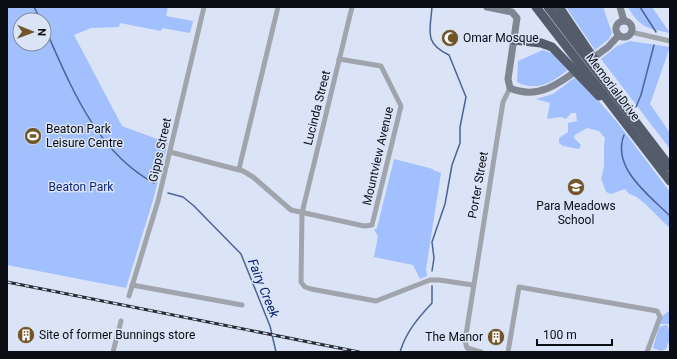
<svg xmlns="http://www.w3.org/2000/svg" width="677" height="359" font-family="Roboto,sans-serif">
<rect width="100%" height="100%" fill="#dbe4f7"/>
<!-- green -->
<g fill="#a2bffe" fill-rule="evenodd">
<path d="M 7,7 L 168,7 L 166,16 L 193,21 L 190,33 L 162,28 L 161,31 L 120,23 L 119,27 L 91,28 L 74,35 L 122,126 L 168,143 L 153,200 L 126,288 L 7,265 ZM 20,20 L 44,20 L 44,44 L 20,44 Z"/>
<polygon points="566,7 603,7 612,33 609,39 595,50"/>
<path d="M 628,7 L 652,7 L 670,33 C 648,29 639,27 628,7 Z"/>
<polygon points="630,41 670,47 650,104 670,133 670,149 601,59 617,46"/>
<path d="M 543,50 L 558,55 L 571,67 C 555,81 537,93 517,82 L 518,61 Z"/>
<path d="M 577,76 L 617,122 L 670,192 L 670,228 C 660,220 640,195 629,194 L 625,189 L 611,194 L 606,192 L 601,178 C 607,165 602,151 605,138 L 599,131 L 587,128 L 575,135 L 574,138 L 581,145 L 579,149 L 563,146 L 559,143 L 559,138 L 568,132 L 568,123 L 577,121 L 576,113 L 571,113 L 566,119 L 561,117 L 547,119 L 550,103 L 536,99 L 553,94 Z"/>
<polygon points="394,159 433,169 433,170 441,173 426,269 427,276 420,279 413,265 374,257 378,236 374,230 377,228"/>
<polygon points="669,311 670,324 660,324 658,319"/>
<polygon points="666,325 668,326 670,338 666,349 661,351 653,348 659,327"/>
</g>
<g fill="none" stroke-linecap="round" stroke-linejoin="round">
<!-- stream -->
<g stroke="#4c6396" stroke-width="1.5">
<polyline points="34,7 41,20"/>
<path d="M 432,7 C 430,32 424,43 449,55 L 466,97 L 460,127 L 460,143 L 452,165 L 445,204 L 432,242 L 434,258 L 432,271"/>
<polyline points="640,7 656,32"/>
<path d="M 44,26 C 70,84 95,151 154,183"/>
<polyline points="636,107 641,95 654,45"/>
<path d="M 624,135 C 611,168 650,196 670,216"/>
<polyline points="168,193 183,197 194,206 241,254 270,326 276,352"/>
<path d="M 400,352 C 406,332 418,318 432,303 L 432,286"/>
</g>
<!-- minor -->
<g stroke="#a0a4ac" stroke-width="5">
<polyline points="352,7 302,213 301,282 305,287 311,289 376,301 430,280 439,280 473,285"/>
<polyline points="631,32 670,41"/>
<polyline points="170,152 243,171 253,177 291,210 364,226 372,225 401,106 381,66 339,59"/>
<polyline points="239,169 278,7"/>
<polyline points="132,285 242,305"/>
<polyline points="129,296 158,201 204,7"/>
<polyline points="113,352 121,321"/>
<polyline points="481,352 467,348 465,341 503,102 510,88"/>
<polyline points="508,352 519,287 657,311 660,317 647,352"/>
</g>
<!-- secondary -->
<g stroke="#7f8591" stroke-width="7">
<path d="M 487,7 L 512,12 L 517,18 L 508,79 L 510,88 C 537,100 559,84 580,68"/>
<polyline points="620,7 624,21"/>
<circle cx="624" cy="29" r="8"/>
<polyline points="589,61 608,47 619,35"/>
</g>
<!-- motorway -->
<g stroke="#545c6c" stroke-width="9">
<polyline points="536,7 670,181"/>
<polyline points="548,7 670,167"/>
<polyline points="559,7 594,59"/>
<polyline points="514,40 541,43 552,47 599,96"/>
</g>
<defs>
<polyline id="rail" points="7,282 359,352"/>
</defs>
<!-- rail casing -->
<use href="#rail" stroke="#262a32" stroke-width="3"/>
<!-- rail -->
<use href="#rail" stroke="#dbe4f7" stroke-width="1.5" stroke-dasharray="4.5" stroke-linecap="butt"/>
</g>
<!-- icons -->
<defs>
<symbol id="mosque-disc" viewBox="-11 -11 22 22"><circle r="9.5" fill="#715528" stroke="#dbe4f7"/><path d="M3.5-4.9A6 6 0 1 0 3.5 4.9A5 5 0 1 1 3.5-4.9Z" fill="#fff"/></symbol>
<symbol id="stadium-disc" viewBox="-11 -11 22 22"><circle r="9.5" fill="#715528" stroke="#dbe4f7"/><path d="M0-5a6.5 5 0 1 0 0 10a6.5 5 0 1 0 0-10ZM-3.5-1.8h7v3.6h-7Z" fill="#fff"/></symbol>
<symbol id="school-disc" viewBox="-11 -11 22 22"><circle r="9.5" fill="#715528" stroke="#dbe4f7"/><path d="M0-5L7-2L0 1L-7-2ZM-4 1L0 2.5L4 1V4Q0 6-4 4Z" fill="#fff"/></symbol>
<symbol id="building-disc" viewBox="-11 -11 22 22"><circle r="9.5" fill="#715528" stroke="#dbe4f7"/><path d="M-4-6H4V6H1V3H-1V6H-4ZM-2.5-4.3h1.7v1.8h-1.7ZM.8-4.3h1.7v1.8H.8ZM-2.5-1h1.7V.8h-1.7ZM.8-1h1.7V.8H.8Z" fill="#fff"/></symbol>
</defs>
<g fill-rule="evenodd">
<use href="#mosque-disc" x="440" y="28" width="20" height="20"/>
<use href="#stadium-disc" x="23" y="126" width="20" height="20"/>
<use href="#school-disc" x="566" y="177" width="20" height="20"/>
<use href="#building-disc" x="16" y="325" width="20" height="20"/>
<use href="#building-disc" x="486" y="327" width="20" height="20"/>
</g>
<g text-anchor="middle" stroke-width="3" stroke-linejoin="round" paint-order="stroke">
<!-- poi labels -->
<g font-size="12" fill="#0a0d13" stroke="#dbe4f7" text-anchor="start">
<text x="463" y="42">Omar Mosque</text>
<text x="46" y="133">Beaton Park<tspan x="46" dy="14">Leisure Centre</tspan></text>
<text x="576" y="210" text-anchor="middle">Para Meadows<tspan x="576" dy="14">School</tspan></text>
<text x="39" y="339">Site of former Bunnings store</text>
<text x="483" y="341" text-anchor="end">The Manor</text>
</g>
<!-- street labels -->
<g font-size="12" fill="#0a0d13" stroke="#dbe4f7">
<text transform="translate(613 87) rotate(53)" y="4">Memorial Drive</text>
<text transform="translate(317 108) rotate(-76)" y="4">Lucinda Street</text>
<text transform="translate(160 150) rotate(-77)" y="4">Gipps Street</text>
<text transform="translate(378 156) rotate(-77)" y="4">Mountview Avenue</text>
<text transform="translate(478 185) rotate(-80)" y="4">Porter Street</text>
</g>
<!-- park labels -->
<g font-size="12" fill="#0f287a" stroke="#dbe4f7">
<text x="81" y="191">Beaton Park</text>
</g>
<!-- water labels -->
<g font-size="13" font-style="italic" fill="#092071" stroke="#dbe4f7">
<text transform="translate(264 288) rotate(68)" y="5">Fairy Creek</text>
</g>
</g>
<!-- border -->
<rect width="677" height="359" fill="none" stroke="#0a0d13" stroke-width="16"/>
<!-- north arrow -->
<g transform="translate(32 32) rotate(91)"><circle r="19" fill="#dbe4f7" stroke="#878e9c"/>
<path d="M0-3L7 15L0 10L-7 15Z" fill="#715528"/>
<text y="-6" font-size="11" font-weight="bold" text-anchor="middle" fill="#0a0d13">N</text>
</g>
<!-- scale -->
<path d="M537 339v6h75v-6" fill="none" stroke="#0a0d13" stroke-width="2"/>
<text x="543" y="339" font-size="12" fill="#0a0d13" stroke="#dbe4f7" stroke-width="3" paint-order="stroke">100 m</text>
</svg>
